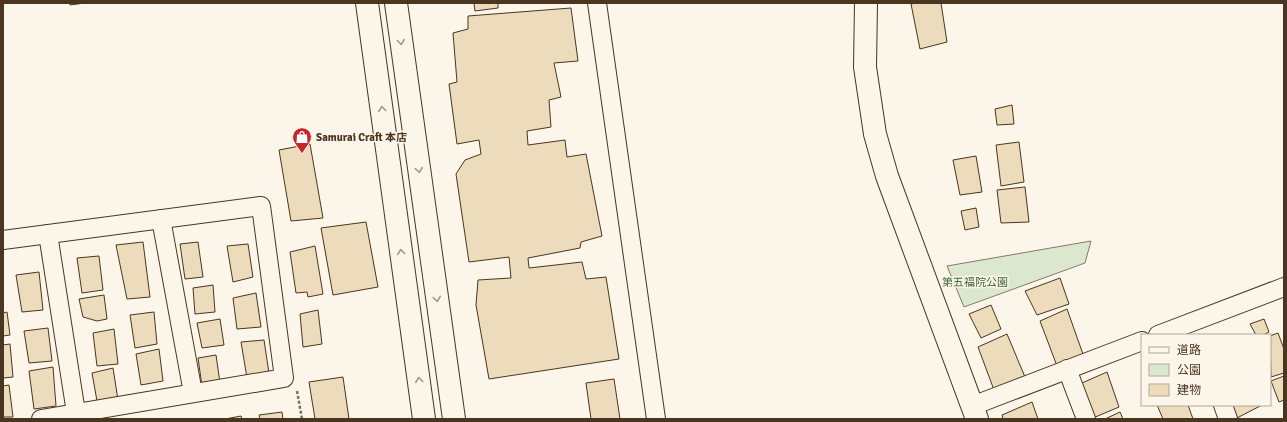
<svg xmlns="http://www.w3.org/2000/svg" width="1287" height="422" font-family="Signika,'Noto Sans JP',sans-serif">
<rect width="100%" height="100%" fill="#fbf6e9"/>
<!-- green -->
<polygon fill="#dce7d0" stroke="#887966" points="1091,241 1085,263 964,307 947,266"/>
<!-- building -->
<g fill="#ecdcbc" stroke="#4a3520">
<polygon points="70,3 85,3 70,5"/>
<polygon points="474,3 498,3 498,8 475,11"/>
<polygon points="916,3 941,3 947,42 920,49 911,4"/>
<polygon points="571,8 578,61 554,63 561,97 549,100 551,127 527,131 528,145 565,140 567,157 586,154 602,236 581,242 580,248 528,258 529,268 582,262 586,279 606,277 619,359 489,379 476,305 478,280 511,278 509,257 469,262 456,174 465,160 481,154 479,140 457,144 449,84 457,82 453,33 468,29 468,16"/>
<polygon points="1012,105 1014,124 997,125 995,109"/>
<polygon points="1019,142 1024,182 1001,186 996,145"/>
<polygon points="310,144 323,218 291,221 279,150"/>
<polygon points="976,156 982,192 960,195 953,160"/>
<polygon points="1025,187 1029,222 1001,223 997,190"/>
<polygon points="976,208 979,227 965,230 961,211"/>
<polygon points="366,222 378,287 333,295 321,228"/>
<polygon points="143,242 150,297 127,299 116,245"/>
<polygon points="198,242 203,277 185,279 180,244"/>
<polygon points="248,244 253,277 233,282 227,246"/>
<polygon points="315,246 323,294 308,297 307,292 296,293 290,252"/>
<polygon points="99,256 103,290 82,293 77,258"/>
<polygon points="39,272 43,310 22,312 16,275"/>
<polygon points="1060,278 1069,304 1037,315 1025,291"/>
<polygon points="213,285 215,312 195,314 193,288"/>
<polygon points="256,293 261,327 237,329 233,298"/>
<polygon points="104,295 107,319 97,321 83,317 79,299"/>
<polygon points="991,305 1001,329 981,338 969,314"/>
<polygon points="1067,309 1084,357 1057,366 1040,321"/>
<polygon points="318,310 322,344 303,347 300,314"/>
<polygon points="7,312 10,335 3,336 3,313"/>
<polygon points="154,312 157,344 135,348 130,315"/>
<polygon points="220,319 224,345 202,348 197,323"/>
<polygon points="1264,319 1269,332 1263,335 1256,335 1250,324"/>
<polygon points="48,328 52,361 29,363 24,331"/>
<polygon points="114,329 118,364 97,366 93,333"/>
<polygon points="1278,333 1284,349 1284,373 1271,377 1270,336"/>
<polygon points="1007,334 1025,377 994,390 978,347"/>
<polygon points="264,340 269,373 247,378 241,342"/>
<polygon points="10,344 13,377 3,378 3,345"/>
<polygon points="159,349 163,381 141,385 136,354"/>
<polygon points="216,355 220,383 202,386 198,358"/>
<polygon points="53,367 56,406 34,409 29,371"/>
<polygon points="113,368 118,400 97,401 92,373"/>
<polygon points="1107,372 1119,407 1093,418 1082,383"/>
<polygon points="1284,376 1284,400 1279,402 1271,381"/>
<polygon points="343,377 349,419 315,419 309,382"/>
<polygon points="614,379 620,419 591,419 586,383"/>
<polygon points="9,385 13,417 3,417 3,386"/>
<polygon points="1032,402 1038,419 1003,419 1002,415"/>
<polygon points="1157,405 1188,405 1193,419 1163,419"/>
<polygon points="1230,405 1262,405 1235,419"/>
<polygon points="282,412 283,419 260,419 259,415"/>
<polygon points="1120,412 1123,419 1105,419"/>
<polygon points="241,416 242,419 225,419"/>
</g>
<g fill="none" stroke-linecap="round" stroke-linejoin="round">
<defs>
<g id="street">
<polyline points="597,3 656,419"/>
<polyline points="161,219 193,393"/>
<polyline points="48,234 77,419"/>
<polyline points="3,240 261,206 284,378 41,419"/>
<polyline points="1158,335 1284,287"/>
<polyline points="1067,369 1086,419"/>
<polyline points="1223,405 1228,419"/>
<polyline points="972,406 1142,341"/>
</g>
<g id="secondary">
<polyline points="367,3 424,419"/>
<polyline points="396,3 454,419"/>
<polyline points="866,3 865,67 875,134 887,176 977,419"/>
</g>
</defs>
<!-- street casing -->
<use href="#street" stroke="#4a3520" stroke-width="20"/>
<!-- secondary casing -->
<use href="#secondary" stroke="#4a3520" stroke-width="24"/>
<!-- path -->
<polyline stroke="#7f6f5c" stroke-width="2.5" stroke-dasharray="3 2" stroke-linecap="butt" points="297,391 302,419"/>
<!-- street -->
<use href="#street" stroke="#fbf6e9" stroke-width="18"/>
<!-- secondary -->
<use href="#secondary" stroke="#fbf6e9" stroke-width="22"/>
</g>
<!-- one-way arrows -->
<defs><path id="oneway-chevron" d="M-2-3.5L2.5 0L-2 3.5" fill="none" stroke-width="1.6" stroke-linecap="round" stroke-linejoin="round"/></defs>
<g stroke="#a29684">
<use href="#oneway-chevron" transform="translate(401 42) rotate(82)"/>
<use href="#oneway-chevron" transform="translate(382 109) rotate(-98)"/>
<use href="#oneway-chevron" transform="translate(419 170) rotate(82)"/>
<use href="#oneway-chevron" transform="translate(401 252) rotate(-98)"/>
<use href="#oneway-chevron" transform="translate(437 299) rotate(82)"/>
<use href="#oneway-chevron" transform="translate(419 380) rotate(-98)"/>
</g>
<!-- icons -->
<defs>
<symbol id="shop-pin" viewBox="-11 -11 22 30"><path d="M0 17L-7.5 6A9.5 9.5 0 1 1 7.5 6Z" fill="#c62828" stroke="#fbf6e9"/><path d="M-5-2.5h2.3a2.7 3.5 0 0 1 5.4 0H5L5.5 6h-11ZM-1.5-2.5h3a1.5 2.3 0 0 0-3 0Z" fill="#fff"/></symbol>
</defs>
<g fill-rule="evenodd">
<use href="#shop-pin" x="291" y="126" width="22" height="30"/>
</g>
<g text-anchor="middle" stroke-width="3" stroke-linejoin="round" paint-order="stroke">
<!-- poi labels -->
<g font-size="11" font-weight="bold" fill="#4a3520" stroke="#fbf6e9" text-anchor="start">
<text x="316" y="141">Samurai Craft 本店</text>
</g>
<!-- park labels -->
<g font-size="11" fill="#436837" stroke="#fbf6e9">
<text x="975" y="286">第五福院公園</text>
</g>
</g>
<!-- border -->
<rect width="1287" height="422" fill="none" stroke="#4a3520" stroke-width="8"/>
<!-- legend -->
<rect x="1141" y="334" width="130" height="72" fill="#fbf6e9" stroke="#b4a999"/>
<rect x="1149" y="347" width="20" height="6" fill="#fbf6e9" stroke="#b4a999"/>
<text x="1177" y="354" font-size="12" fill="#4a3520">道路</text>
<rect x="1149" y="364" width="20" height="12" fill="#dce7d0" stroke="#b4a999"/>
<text x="1177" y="374" font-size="12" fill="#4a3520">公園</text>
<rect x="1149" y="384" width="20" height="12" fill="#ecdcbc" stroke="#b4a999"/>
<text x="1177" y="394" font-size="12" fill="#4a3520">建物</text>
</svg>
